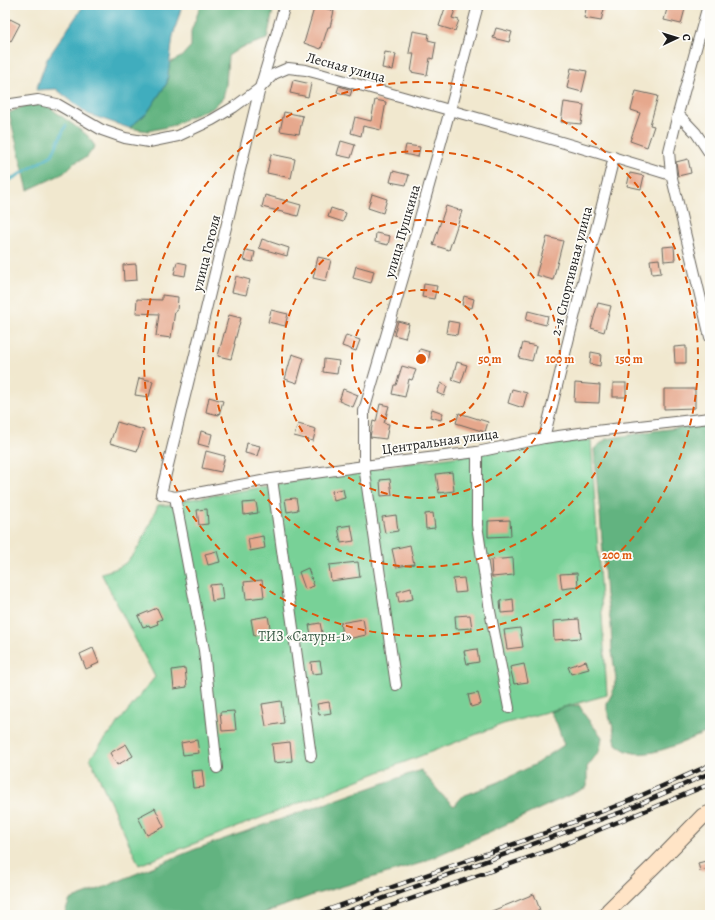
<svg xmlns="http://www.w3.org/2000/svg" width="715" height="920" font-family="Alegreya,serif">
<rect width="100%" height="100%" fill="#fdfcf7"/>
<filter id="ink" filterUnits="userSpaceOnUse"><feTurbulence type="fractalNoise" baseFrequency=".025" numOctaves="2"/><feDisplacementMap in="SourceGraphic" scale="8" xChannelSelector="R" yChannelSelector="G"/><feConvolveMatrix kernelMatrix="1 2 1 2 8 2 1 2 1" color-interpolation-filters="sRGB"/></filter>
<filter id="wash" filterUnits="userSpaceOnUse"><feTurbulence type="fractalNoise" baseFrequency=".012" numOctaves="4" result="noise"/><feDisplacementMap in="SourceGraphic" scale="16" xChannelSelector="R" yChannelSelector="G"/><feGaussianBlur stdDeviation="0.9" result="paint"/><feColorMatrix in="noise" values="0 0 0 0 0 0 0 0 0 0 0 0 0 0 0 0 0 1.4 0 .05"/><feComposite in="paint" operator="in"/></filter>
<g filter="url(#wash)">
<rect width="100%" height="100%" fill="#f1e8cf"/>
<!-- green -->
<path fill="#78d197" stroke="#4a765a" d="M 591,440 L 607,695 L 503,724 L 139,865 L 90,758 L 155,677 L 101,573 C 108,571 118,569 124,564 C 139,553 150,523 158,505 L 172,505 L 186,500 L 355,471 L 454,457 L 556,442 Z"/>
<!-- forest -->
<g fill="#62b380" stroke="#3f684e">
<polygon points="201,5 274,5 267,39 240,48 228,56 226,85 223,98 213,108 187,118 175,125 162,128 148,131 129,128 147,113 167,83 169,63 181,57 191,46 191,31"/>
<polygon points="45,104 87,135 95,146 87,157 74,163 64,173 28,190 9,113 26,105"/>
<path d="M 710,424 L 710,731 C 689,739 652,759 630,752 C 625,751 620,747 616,744 L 613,727 L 607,710 L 607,703 L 612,694 L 616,679 L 612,651 L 611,625 L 606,595 L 600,513 L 594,449 L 606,439 L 653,431 Z"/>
<polygon points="579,705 586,717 602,737 600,750 587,767 587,787 461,845 418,864 313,895 259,915 64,915 70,900 102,888 193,850 421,770 442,795 454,806 463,796 499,782 534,765 564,745 557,724 550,712 564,707"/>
</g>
<!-- water -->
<polygon fill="#40adbe" stroke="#2e646d" points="84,5 182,5 173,36 167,83 147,113 129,128 88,114 56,89 36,90 47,59"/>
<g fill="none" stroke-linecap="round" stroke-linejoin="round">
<!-- stream -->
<polyline stroke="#40adbe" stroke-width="3" points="5,183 52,155 66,125"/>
</g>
<g id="blocks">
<!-- building -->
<g fill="#e6a88d">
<polygon points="315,5 334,11 330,27 328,27 321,49 304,43"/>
<polygon points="446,5 457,5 452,18 459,20 455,31 439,26"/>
<polygon points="587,5 605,5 601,21 584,18"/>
<polygon points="668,5 686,5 681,24 664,20"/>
<polygon points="10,19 20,24 11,41 5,37 5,27"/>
<polygon points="496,28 512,32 509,42 493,38"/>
<polygon points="413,31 429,34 428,40 436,42 433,59 430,58 427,75 411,72 414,53 409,53"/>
<polygon points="385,52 396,54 393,70 382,68"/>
<polygon points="571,68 587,71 582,92 567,88"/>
<polygon points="293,80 311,84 308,97 290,93"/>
<polygon points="339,86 352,90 350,96 337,92"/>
<polygon points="636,91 658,96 650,125 654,126 647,147 630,141 640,113 631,110"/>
<polygon points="375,100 386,102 381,130 363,126 361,136 351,133 355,117 371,121"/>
<polygon points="564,102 584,105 581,124 561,122"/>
<polygon points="284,112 303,116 299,134 280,131"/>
<polygon points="341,141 355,145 351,158 337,155"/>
<polygon points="406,145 420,147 418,157 404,154"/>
<polygon points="271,154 295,159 291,178 267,173"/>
<polygon points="688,159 691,173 678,176 676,162"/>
<polygon points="393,171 409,175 406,185 390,182"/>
<polygon points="630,173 644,176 641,189 627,186"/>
<polygon points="372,194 387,199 383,213 368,208"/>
<polygon points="265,195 301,205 298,216 262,207"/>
<polygon points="446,206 462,211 449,250 433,245"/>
<polygon points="331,208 346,213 343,222 328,217"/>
<polygon points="376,233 390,236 388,245 375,242"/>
<polygon points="547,237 563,241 553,280 536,275"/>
<polygon points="262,239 289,248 287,256 259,248"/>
<polygon points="674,246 675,260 664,261 663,247"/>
<polygon points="246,250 255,252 253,262 243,260"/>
<polygon points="318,257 331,260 326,281 313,278"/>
<polygon points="659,259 661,273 652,274 650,260"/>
<polygon points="177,262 187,264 185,276 174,274"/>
<polygon points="136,264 137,280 124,281 123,265"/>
<polygon points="356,266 374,271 371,283 353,278"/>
<polygon points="236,276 250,280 246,295 232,292"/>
<polygon points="424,284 437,286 434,299 422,297"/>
<polygon points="162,295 178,297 177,311 175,311 171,338 156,336 159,314 136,313 137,299 162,300"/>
<polygon points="464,296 474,299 472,308 462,305"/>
<polygon points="598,303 611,306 604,332 591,328"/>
<polygon points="271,310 288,314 285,326 268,322"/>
<polygon points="528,311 548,316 546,325 526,320"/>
<polygon points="229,315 241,318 234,344 235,344 231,359 218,356"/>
<polygon points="398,321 409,324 405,338 394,335"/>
<polygon points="448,321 459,323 457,335 446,333"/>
<polygon points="346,335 360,340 356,351 342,346"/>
<polygon points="523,343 536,346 532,361 519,358"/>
<polygon points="686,346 686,363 675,363 674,347"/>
<polygon points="420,349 430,352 428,362 417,360"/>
<polygon points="591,352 601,354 600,366 590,364"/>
<polygon points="292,354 304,358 297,383 285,379"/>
<polygon points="324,359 339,361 337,374 323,372"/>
<polygon points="457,362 467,365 461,383 452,380"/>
<polygon points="402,366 416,370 412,380 409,379 405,397 392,394 394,385 396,385"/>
<polygon points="139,378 153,381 149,397 135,395"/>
<polygon points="441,383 447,386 444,396 437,393"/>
<polygon points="575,383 600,385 599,403 574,402"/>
<rect x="613" y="383" width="13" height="14"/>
<polygon points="343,389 358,395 353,407 339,401"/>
<polygon points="512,389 527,393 523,408 508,403"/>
<polygon points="664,389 695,389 695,408 664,409"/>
<polygon points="209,397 223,401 219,415 206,412"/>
<polygon points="380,404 389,406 384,423 389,424 386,439 370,437 373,421 376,422"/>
<polygon points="432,409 443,413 441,420 430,417"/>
<polygon points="459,413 488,422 485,432 456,423"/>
<polygon points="117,422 144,430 137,451 110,443"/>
<polygon points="298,424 316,429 313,441 294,436"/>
<polygon points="201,431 212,434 209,447 198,444"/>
<polygon points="247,443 260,446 257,456 245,453"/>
<polygon points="206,451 225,456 221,472 202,468"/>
<polygon points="452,472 454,491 439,493 436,474"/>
<polygon points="390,479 392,495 381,496 380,480"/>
<polygon points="343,489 345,498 334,501 332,491"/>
<polygon points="296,498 298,510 287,512 285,499"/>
<polygon points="256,502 258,513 244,515 243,503"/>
<polygon points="207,509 208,524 199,525 197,510"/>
<polygon points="433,513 435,528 426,529 425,514"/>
<polygon points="396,515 398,531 385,533 382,517"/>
<polygon points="510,520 511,536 488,537 488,521"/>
<polygon points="351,525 354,541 341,543 338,527"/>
<polygon points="263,536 265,548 250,551 248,539"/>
<polygon points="410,545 414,564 396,567 392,549"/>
<polygon points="217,551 220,562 208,565 205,554"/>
<polygon points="513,558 514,575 492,577 491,560"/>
<polygon points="358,562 360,577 331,581 329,565"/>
<polygon points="308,568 314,586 305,589 299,572"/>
<polygon points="577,573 578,587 562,589 560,574"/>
<polygon points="464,578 466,592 455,593 453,579"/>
<polygon points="262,580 264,597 246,599 244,582"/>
<polygon points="221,584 223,599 212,601 210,585"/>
<polygon points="411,588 413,599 399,602 397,592"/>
<polygon points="513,599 514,612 501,613 500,601"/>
<polygon points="157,608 162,619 157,621 158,624 150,627 149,625 143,627 138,616"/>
<polygon points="470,615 472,628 456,629 455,616"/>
<polygon points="268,616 271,633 254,636 251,619"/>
<polygon points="363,619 366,635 343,640 340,623"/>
<polygon points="579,619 581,638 554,640 553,621"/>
<polygon points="320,623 323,637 312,639 309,625"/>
<polygon points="520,628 523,647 507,649 504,630"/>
<polygon points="93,648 99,663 86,669 80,654"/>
<polygon points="477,649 479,662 467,664 464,651"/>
<polygon points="320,661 322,673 312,674 311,662"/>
<polygon points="586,661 589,669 571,674 568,667"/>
<polygon points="524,664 528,682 514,684 510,667"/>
<polygon points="185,668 187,687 174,689 172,670"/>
<polygon points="478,693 481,704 471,707 468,695"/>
<polygon points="281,701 284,723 266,726 262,704"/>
<polygon points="329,702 331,713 319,715 317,704"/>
<polygon points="234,711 236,730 222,731 220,712"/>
<polygon points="197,740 199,753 183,755 181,743"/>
<polygon points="290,742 292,761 274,763 272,744"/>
<polygon points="126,744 133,756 117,765 110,753"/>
<polygon points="202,770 204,787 193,788 191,771"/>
<polygon points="155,808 164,827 147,835 138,817"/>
<polygon points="710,860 710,869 700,871 698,863"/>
<polygon points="534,894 540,910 528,915 482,915"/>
</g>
</g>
</g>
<g filter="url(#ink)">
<use href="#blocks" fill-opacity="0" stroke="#67635b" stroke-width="1"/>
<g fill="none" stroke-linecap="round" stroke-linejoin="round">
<defs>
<g id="street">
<polyline points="285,5 260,88 161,494 175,497 272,479 364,466 477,452 544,438 587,432 710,418"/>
<path d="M 5,105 L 38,100 L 57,104 L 102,130 L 125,138 L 149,142 L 178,136 L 212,120 L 234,107 L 260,88 L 274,74 L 288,68 L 306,70 C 428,104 550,137 671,175 L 672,178 L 710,337"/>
<polyline points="678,114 696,133 710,154"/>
<polyline points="671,175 669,151 678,114 708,5"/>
<polyline points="544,438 614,157"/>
<polyline points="477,452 477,525 490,611 509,708"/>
<polyline points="272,479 311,756"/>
<polyline points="175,497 204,650 217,768"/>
<polyline points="396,685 364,466 364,411 408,261 450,110 478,5"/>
</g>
<polyline id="secondary" points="606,915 609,910 656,864 703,816 710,813"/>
</defs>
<!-- street casing -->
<use href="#street" stroke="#67635b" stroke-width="12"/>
<!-- secondary casing -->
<use href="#secondary" stroke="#67635b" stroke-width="17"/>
<!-- street -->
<use href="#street" stroke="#fff" stroke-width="10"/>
<!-- secondary -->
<use href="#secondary" stroke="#ffe4c6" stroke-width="15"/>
<defs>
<g id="rail">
<polyline points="313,915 542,834 624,803 710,765"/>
<polyline points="337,915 624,811 710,773"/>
<polyline points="365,915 550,850 710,784"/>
</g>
</defs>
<!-- rail casing -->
<use href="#rail" stroke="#1c1c1c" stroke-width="4.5"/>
<!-- rail -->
<use href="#rail" stroke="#fdfcf7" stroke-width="3" stroke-dasharray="9" stroke-linecap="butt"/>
</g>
</g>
<!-- distance rings -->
<g fill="none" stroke="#de560d" stroke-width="2" stroke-dasharray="7 5">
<circle cx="421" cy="359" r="69"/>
<circle cx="421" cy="359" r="139"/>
<circle cx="421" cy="359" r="208"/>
<circle cx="421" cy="359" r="277"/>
</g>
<g text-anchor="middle" stroke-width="3.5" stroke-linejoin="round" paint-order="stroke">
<!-- street labels -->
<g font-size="14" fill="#1c1c1c" stroke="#fdfcf7">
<text transform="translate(346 67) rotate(15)" y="5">Лесная улица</text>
<text transform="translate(402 231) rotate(-74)" y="5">улица Пушкина</text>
<text transform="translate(206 253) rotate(-76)" y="5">улица Гоголя</text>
<text transform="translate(571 271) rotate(-76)" y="5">2-я Спортивная улица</text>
<text transform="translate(440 441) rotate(-8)" y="5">Центральная улица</text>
</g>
<!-- park labels -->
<g font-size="14" fill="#3c5b47" stroke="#fdfcf7">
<text x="305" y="641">ТИЗ «Сатурн-1»</text>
</g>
</g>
<circle cx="421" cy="359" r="6" fill="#de560d" stroke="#fdfcf7" stroke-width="2"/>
<g font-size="12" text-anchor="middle" font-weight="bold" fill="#de560d" stroke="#fdfcf7" stroke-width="3.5" stroke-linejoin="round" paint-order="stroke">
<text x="490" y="363">50 m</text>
<text x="560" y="363">100 m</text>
<text x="629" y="363">150 m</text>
<text x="617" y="559">200 m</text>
</g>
<!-- margin -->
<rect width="715" height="920" fill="none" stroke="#fdfcf7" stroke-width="20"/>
<!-- north arrow -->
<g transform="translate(677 38) rotate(86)" stroke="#fdfcf7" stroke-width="3" paint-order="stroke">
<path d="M0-3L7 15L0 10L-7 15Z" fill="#1c1c1c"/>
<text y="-6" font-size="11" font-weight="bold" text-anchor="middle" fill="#1c1c1c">С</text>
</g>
</svg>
